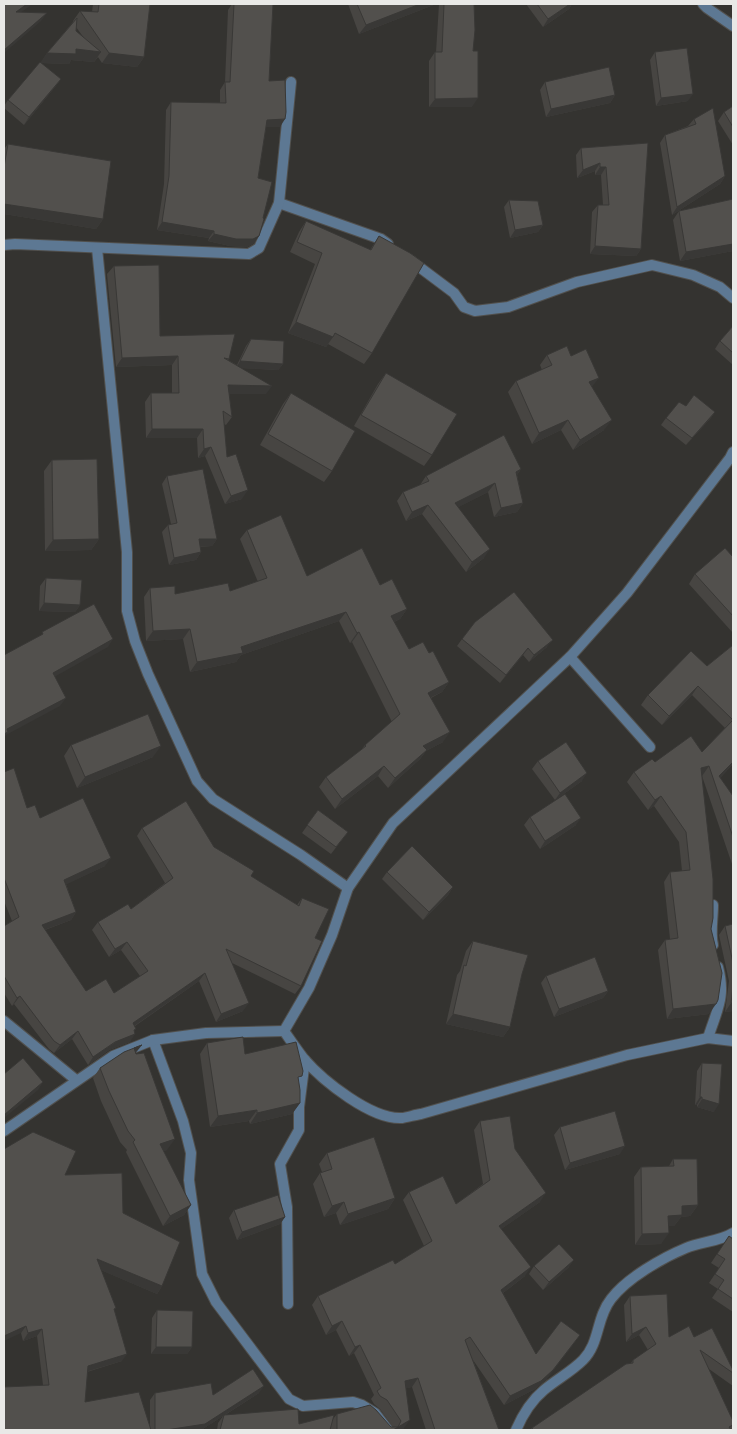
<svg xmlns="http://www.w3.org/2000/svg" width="737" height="1434" font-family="'Titillium Web',sans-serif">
<rect width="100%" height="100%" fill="#343330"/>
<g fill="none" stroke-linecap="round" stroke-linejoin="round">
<defs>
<polyline id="service" points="570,657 650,747"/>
<g id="minor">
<polyline points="703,4 707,8 733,26"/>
<polyline points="279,203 381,239 388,244"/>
<polyline points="4,245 15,244 249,254 259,248 279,203 291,82"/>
<polyline points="97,248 127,552 127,611 135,641 148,674 197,781 213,799 301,855 348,888"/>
<polyline points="410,260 454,293 464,307 475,311 508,307 577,282 652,265 693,275 720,287 733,298"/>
<path d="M 733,452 L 730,458 L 627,593 L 570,657 L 393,823 L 348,888 L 332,935 L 309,988 L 284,1031 C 291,1041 297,1050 304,1059 C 323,1081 372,1120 402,1118 C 408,1117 415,1115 421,1114 L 627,1055 L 708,1038 L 733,1041"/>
<path d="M 713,945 C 710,933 713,918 713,905"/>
<polyline points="4,1021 76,1080"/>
<path d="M 708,1038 C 717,1009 726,998 718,967"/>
<polyline points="153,1040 183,1121 191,1153 189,1180 202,1274 216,1302 289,1399 303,1406 353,1402 362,1405 375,1413 388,1430"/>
<polyline points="4,1131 113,1056 153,1040 206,1033 284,1031"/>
<polyline points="288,1304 287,1207 280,1164 299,1130 299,1107 305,1060"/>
<path d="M 516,1430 C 522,1416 532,1400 544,1390 C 557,1379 571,1372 583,1360 C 600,1343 596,1318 611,1299 C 627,1278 662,1258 686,1248 C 700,1242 721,1241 733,1233"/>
</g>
</defs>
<!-- service casing -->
<use href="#service" stroke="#51504d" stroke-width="12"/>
<!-- minor casing -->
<use href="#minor" stroke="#51504d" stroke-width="12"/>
<!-- service -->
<use href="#service" stroke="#5d7893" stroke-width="10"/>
<!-- minor -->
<use href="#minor" stroke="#5d7893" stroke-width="10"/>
</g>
<!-- wall -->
<g fill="#474542" fill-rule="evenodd">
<path d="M 93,4 L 150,4 L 144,57 L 137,67 L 102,63 L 98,57 L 94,62 L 71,60 L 69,64 L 41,63 L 61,79 L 55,87 L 24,125 L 4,108 L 4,106 L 8,100 L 41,63 L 47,53 L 73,22 L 73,21 L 80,11 L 92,12 ZM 76,27 L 84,38 L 76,31 Z"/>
<polygon points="232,4 273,4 269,81 280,127 266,127 258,178 259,236 254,243 247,247 230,246 208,241 209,238 157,230 164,184 166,110 171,102 220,103 220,90 225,82 228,10"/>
<polygon points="348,4 436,4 359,34"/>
<polygon points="439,4 474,4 472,107 429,107 429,61 435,52 436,52"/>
<polygon points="526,4 572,4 569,9 543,27"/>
<polygon points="655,52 688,101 656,106 650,60"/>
<polygon points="545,82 615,95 610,103 546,117 540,90"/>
<polygon points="733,106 733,145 718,121 724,112"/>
<polygon points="694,119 725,176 720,184 672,215 660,143 665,135 688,126"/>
<polygon points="648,143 641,249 636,256 590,254 592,212 598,205 603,205 601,175 595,175 595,171 577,178 576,155 581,148"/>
<polygon points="8,144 103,219 96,229 4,214 4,149"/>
<polygon points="733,199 733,254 733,251 680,261 673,220 679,211"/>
<polygon points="509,200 543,225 538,232 510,238 504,207"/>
<polygon points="306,221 370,250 379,236 372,353 364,364 328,344 326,347 288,333 315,264 290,252 299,232"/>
<polygon points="114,266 160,336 229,359 228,360 237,365 246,346 251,339 283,364 278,370 242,368 266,394 229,394 232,417 226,425 224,424 227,457 242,499 225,504 205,456 198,458 197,438 146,438 145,402 151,393 172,393 172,365 116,367 107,274"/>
<polygon points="733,326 733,365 715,349 720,341"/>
<polygon points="547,355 571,356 592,388 604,430 573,450 561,430 532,444 508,392 516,381 542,370 540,365"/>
<polygon points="386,373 432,455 424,466 354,426 378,384"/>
<polygon points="291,393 332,471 324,482 260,445 283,404"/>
<polygon points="686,406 715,412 710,419 686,445 661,425 666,418"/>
<polygon points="52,460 99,539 91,550 45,551 44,471"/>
<polygon points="521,469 517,475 523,503 517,512 494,517 488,492 458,507 484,558 466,572 422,514 406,521 397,501 403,492 420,485 426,476"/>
<polygon points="167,476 217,539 212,546 200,547 201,552 196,560 169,565 162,532 168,525 171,524 162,484"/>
<polygon points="247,530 307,576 380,585 407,609 400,619 394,622 409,649 429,653 449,682 442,692 431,698 443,742 426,751 420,759 388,788 378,776 335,809 319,787 326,777 361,750 365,745 392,722 352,642 350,643 339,621 241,655 236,662 190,672 183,639 146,641 144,597 150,588 175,594 230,591 258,582 240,539"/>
<polygon points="733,557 733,633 689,584 695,574"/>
<polygon points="46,578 80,605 75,612 39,611 40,586"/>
<polygon points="462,639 547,647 529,662 523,655 500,683 457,646"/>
<polygon points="733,645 733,764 720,778 733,796 733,867 702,776 711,929 709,1014 667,1019 658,950 665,940 670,939 664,882 670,872 682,871 679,842 654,806 648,810 627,782 634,772 655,762 702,752 725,728 692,695 662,725 641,705 648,695 707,666"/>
<polygon points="71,745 153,757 77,788 64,756"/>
<polygon points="538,761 582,781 555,800 532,769"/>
<polygon points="4,772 27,808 105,866 66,884 76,912 71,920 45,930 86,991 114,993 140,976 121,950 109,957 92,930 98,922 131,909 165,883 137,836 142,828 214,847 251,876 297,905 302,898 315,938 301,986 295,994 232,963 243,1011 216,1022 199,981 135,1026 134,1031 130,1042 109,1050 88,1065 72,1039 54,1053 49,1049 14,1004 12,1006 4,993 4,926 12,921 4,901"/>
<polygon points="318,810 348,832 331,854 302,833"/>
<polygon points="530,817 576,825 540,849 524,825"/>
<polygon points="387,872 453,887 448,895 423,920 382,879"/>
<polygon points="733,924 733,1011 725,1012 729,981 719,935 725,926"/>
<polygon points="473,941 522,974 510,1027 503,1037 446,1024 457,975 460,971 466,951"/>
<polygon points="546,976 608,991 603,998 554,1017 541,983"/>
<polygon points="207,1043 245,1054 298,1081 300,1103 292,1114 250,1124 249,1121 210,1127 200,1054"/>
<polygon points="136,1053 167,1150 163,1151 191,1205 184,1215 163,1226 126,1152 127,1150 120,1142 101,1101 93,1078 100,1068"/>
<polygon points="702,1063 714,1112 697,1107 697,1105 695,1105 697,1071"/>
<polygon points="480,1121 515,1149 540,1202 501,1229 525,1276 503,1293 547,1379 535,1389 504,1405 473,1360 499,1430 426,1430 412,1387 406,1388 404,1428 401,1430 331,1430 331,1427 330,1430 217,1430 218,1423 223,1416 201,1430 4,1430 43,1385 37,1336 23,1341 21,1333 65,1175 123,1213 162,1286 157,1294 101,1270 114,1311 122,1361 87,1372 85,1402 150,1427 150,1400 155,1393 213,1395 259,1393 225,1415 299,1424 333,1419 337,1414 391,1427 393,1427 380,1409 374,1404 371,1399 374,1395 354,1353 349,1356 336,1330 326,1335 312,1305 318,1296 395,1264 424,1246 403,1200 409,1192 456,1204 483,1184 474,1130"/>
<polygon points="560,1127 620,1154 565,1170 554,1135"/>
<polygon points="327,1153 395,1198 388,1209 340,1225 336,1213 324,1217 313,1184 320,1173 322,1172 319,1164"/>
<polygon points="673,1159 698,1205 690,1216 681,1217 674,1226 669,1226 661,1244 635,1245 634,1177 641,1167 669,1166"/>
<polygon points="234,1210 285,1217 280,1224 237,1240 229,1218"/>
<polygon points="729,1236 733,1239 733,1312 712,1298 718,1289 709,1283 719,1268 711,1263"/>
<polygon points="534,1266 569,1267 543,1290 529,1274"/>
<polygon points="630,1296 669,1337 694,1337 733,1370 733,1386 709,1369 733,1421 733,1427 731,1430 530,1430 532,1428 631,1363 633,1360 648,1350 639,1335 626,1342 624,1305"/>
<polygon points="157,1310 192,1347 187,1354 151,1354 152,1318"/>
</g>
<!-- shaded-wall -->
<g fill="#393836">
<polygon points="27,4 31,4 30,6 10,20 16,12"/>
<polygon points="420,4 436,4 359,34 366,25"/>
<polygon points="570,4 572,4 569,9 543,27 548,19"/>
<polygon points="47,13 41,21 4,53 4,50"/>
<polygon points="76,49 101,52 94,62 71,60 69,64 40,63 47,53"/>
<polygon points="109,53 144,57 137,67 102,63"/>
<polygon points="61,79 55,87 24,125 29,117"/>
<polygon points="693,94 688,101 656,106 661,98"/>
<polygon points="615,95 610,103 546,117 551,109"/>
<polygon points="478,98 472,107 429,107 435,99"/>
<polygon points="285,119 280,127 262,127 267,120"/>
<polygon points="600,163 595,171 577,178 583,170"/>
<polygon points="600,167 606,167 601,175 595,175"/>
<polygon points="725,176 720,184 672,215 677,207"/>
<polygon points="4,204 103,219 96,229 4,214"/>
<polygon points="162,222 214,231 209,238 157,230"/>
<polygon points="543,225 538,232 510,238 515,230"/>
<polygon points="214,234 259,236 254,243 247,247 230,246 208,241"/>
<polygon points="733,244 733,251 680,261 686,252"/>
<polygon points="595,246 641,249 636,256 590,254"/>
<polygon points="296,322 333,337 326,347 288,333"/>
<polygon points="178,356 172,365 116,367 122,358"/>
<polygon points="240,361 283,364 278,370 236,368"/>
<polygon points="599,378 591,388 589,382"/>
<polygon points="228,385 272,386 266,394 222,394"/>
<polygon points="715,412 710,419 686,445 692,438"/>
<polygon points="568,420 561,430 532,444 539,433"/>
<polygon points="612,420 604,430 573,450 580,440"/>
<polygon points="152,429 203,429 197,438 146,438"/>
<polygon points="211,447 205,456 198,458 204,449"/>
<polygon points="521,469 515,478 516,472"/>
<polygon points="495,483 488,492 449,512 455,503"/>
<polygon points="248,490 242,499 225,504 231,496"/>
<polygon points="523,503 517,512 494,517 501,508"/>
<polygon points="428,505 422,514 406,521 412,512"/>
<polygon points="99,539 91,550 45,551 53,540"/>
<polygon points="199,539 217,539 212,546 194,547"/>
<polygon points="490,549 484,558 466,572 472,562"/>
<polygon points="201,552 196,560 169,565 174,558"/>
<polygon points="44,603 80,605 75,612 39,611"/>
<polygon points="407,609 400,619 385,626 391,616"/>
<polygon points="346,612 339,621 241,655 236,662 190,672 197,662"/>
<polygon points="190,629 183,639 146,641 153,631"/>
<polygon points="359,632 352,642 350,643 357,633"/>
<polygon points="113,639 108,647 47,681 53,673"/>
<polygon points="553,640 547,647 529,662 534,655"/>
<polygon points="528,648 523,655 500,683 506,675"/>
<polygon points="449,682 442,692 421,702 428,693"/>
<polygon points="698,686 692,695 662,725 669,716"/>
<polygon points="66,698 60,706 6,735 4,738 4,734 7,729"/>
<polygon points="450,732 443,742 426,751 420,759 388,788 395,778 423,746"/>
<polygon points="161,746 153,757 77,788 85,777"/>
<polygon points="733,762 733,764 715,783 719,776"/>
<polygon points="384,766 378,776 335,809 342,799"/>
<polygon points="709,766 702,776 694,778 701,768"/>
<polygon points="587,773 582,781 555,800 560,793"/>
<polygon points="661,796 654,806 648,810 655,800"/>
<polygon points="581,818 576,825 540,849 545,841"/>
<polygon points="111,858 105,866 59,888 64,880"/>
<polygon points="453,887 448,895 423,920 429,912"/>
<polygon points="76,912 71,920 36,933 42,925"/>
<polygon points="127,942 121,950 109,957 115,949"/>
<polygon points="205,973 199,981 127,1031 133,1023"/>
<polygon points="608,991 603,998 554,1017 559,1009"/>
<polygon points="20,996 14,1004 12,1006 17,998"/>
<polygon points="249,1003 243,1011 216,1022 221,1014"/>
<polygon points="731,1003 733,1003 733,1011 725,1012"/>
<polygon points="716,1004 709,1014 667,1019 673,1009"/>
<polygon points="453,1014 510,1027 503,1037 446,1024"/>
<polygon points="136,1029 131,1035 135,1034 130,1042 109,1050 88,1065 93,1057"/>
<polygon points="78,1031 72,1039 54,1053 60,1045"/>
<polygon points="142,1045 134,1055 134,1048"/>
<polygon points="43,1082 38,1090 4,1118 4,1115"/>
<polygon points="700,1097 702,1097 697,1105 695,1105"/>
<polygon points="702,1099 719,1104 714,1112 697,1107"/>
<polygon points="300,1103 292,1114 250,1124 257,1113"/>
<polygon points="257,1110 249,1121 210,1127 218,1116"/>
<polygon points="175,1139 167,1150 153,1155 160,1144"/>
<polygon points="625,1146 620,1154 565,1170 570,1163"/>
<polygon points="546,1193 540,1202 493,1235 499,1226"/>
<polygon points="395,1198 388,1209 340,1225 348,1214"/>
<polygon points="344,1202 336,1213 324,1217 332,1206"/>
<polygon points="191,1205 184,1215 163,1226 170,1216"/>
<polygon points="698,1205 690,1216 681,1217 674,1226 661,1226 668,1216 682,1206"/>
<polygon points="285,1217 280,1224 237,1240 242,1232"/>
<polygon points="669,1233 661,1244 635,1245 642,1234"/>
<polygon points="97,1259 162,1286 157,1294 91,1266"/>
<polygon points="574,1260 569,1267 543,1290 549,1282"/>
<polygon points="531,1267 525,1276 495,1299 501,1290"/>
<polygon points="342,1321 336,1330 326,1335 332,1326"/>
<polygon points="26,1326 21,1333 4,1341 4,1336"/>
<polygon points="646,1327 639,1335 626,1342 632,1334"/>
<polygon points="42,1329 37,1336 23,1341 28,1333"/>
<polygon points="574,1344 547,1379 535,1389 504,1405 510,1396"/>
<polygon points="360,1345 354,1353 349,1356 355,1347"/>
<polygon points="156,1347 192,1347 187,1354 151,1354"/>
<polygon points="127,1354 122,1361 82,1373 88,1366"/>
<polygon points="418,1378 412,1387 399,1390 405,1381"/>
<polygon points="264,1386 259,1393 201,1430 166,1430"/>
<polygon points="410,1420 404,1428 401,1430 393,1430"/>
</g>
<!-- building -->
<g fill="#52504d" stroke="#393836">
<polygon points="4,4 27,4 16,12 47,13 4,50"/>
<polygon points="99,4 150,4 144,57 109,53 80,11 98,12"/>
<polygon points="234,4 273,4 269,81 285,80 286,112 285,119 267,120 258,178 272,182 263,218 264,219 259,236 253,239 236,239 214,234 214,231 162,222 169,176 171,102 226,103 225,82 230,82"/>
<polygon points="357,4 420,4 366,25"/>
<polygon points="444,4 474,4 475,30 473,51 478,51 478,98 435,99 435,52 442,52"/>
<polygon points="537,4 570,4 548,19"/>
<polygon points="77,18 76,31 101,52 76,49 76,54 47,53"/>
<polygon points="687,48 693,94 661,98 655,52"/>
<polygon points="40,62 61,79 29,117 8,100"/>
<polygon points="609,67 615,95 551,109 545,82"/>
<polygon points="733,106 733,127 724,112"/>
<polygon points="713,108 725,176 677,207 665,135 696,124 694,119"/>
<polygon points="648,143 641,249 595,246 598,205 609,205 606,167 600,167 600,163 583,170 581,148"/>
<polygon points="8,144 111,161 103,219 4,204 4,167"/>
<polygon points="733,199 733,244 686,252 679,211"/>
<polygon points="509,200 538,201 543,225 515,230"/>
<polygon points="306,221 371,250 379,236 410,253 424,263 372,353 335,333 333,337 296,322 322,253 297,242"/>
<polygon points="159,265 160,336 235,334 229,359 224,358 272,386 228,385 232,417 223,411 227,457 236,454 248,490 231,496 211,447 204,449 203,429 152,429 151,393 179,393 178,356 122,358 114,266"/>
<polygon points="733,326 733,353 720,341"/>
<polygon points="251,339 284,341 283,364 240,361"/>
<polygon points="567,346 571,356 586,349 599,378 589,382 612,420 580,440 568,420 539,433 516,381 552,365 547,355"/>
<polygon points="386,373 457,414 432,455 361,415"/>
<polygon points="291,393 355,431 332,471 268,434"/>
<polygon points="694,395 715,412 692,438 666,418 679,402 686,406"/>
<polygon points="504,435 521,469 516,472 523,503 501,508 495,483 455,503 490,549 472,562 428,505 412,512 403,492 429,481 426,476"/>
<polygon points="97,459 99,539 53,540 52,460"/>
<polygon points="203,469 217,539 199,539 201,552 174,558 168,525 177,523 167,476"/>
<polygon points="281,515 307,576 362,548 380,585 392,579 407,609 391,616 409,649 423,642 429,653 433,651 449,682 428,693 450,732 423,746 427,750 395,778 384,766 342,799 326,777 366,746 365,745 400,714 359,632 357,633 346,612 241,647 243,653 197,662 190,629 153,631 150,588 175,586 175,594 228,583 230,591 267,578 247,530"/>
<polygon points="725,548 733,557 733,616 695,574"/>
<polygon points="46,578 82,580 80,605 44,603"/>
<polygon points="514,592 553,640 534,655 528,648 506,675 462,639 475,622"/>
<polygon points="94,604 113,639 53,673 66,698 7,729 8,732 4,734 4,655 43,634 42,632"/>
<polygon points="733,645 733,720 698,686 669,716 648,695 691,651 707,666"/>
<polygon points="148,714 161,746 85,777 71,745"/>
<polygon points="733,720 733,762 719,776 733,796 733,837 709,766 701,768 713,879 713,918 711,929 722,973 718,1000 716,1004 673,1009 665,940 678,938 670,872 690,870 686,832 661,796 655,800 634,772 652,759 655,762 691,736 702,752"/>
<polygon points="566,742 587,773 560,793 538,761"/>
<polygon points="14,768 27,808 35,805 40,818 83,798 111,858 64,880 76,912 42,925 86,991 106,979 114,993 148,971 127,942 115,949 98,922 128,904 131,909 173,878 142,828 186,801 214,847 254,871 251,876 299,906 302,898 329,909 315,938 322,941 301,986 226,949 249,1003 221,1014 205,973 133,1023 136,1029 134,1030 135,1034 115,1042 93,1057 78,1031 60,1045 54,1041 20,996 17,998 4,976 4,926 19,917 4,878 4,772"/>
<polygon points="565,794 581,818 545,841 530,817"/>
<polygon points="318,810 348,832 336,847 307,825"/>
<polygon points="412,846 453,887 429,912 387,872"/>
<polygon points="733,924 733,963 725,926"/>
<polygon points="473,941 528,955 522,974 510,1027 453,1014 464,965 466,966"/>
<polygon points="595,957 608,991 559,1009 546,976"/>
<polygon points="733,987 733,1003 731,1003"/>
<polygon points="243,1037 245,1054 296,1042 303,1071 302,1076 298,1077 300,1090 300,1103 257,1113 257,1110 218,1116 207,1043"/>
<polygon points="142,1045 134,1048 136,1054 144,1053 175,1139 160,1144 191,1205 170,1216 133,1142 135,1140 128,1131 109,1091 100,1068 124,1052"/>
<polygon points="23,1058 43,1082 4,1115 4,1074"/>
<polygon points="702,1063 722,1064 719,1104 702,1099 702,1097 700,1097"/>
<polygon points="615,1111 625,1146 570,1163 560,1127"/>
<polygon points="510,1116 515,1149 546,1193 499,1226 531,1267 501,1290 536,1354 561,1321 580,1335 553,1370 541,1381 510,1396 470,1337 465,1340 499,1430 435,1430 418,1378 405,1381 410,1420 393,1430 337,1430 337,1414 370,1405 376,1410 391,1427 398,1427 401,1421 387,1400 380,1396 377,1391 381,1388 360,1345 355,1347 342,1321 332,1326 318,1296 393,1260 395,1264 432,1241 409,1192 443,1176 456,1204 490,1180 480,1121"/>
<polygon points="33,1132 76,1151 65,1175 122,1173 123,1213 180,1242 162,1286 97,1259 116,1308 114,1309 127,1354 88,1366 85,1402 139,1392 151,1430 4,1430 4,1387 49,1385 42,1329 28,1333 26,1326 4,1336 4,1149"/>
<polygon points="374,1137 395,1198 348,1214 344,1202 332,1206 320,1173 332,1169 327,1153"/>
<polygon points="673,1159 697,1159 698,1205 682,1206 682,1215 668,1216 669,1233 642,1234 641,1167 674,1166"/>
<polygon points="278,1195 285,1217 242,1232 234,1210"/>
<polygon points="729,1236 733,1239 733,1299 718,1289 724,1280 715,1274 725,1259 717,1254"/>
<polygon points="559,1244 574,1260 549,1282 534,1266"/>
<polygon points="667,1294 669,1337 689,1326 694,1337 712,1328 733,1370 733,1373 700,1350 733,1421 733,1425 729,1427 731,1430 534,1430 532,1428 626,1364 633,1363 633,1360 656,1344 646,1327 632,1334 630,1296"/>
<polygon points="157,1310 193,1311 192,1347 156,1347"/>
<polygon points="253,1369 264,1386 205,1424 166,1430 155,1430 155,1393 211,1383 213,1395"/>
<polygon points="298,1409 299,1424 334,1415 330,1430 220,1430 224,1415"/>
</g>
<!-- border -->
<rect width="737" height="1434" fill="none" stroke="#e9e9e7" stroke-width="10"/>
</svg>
